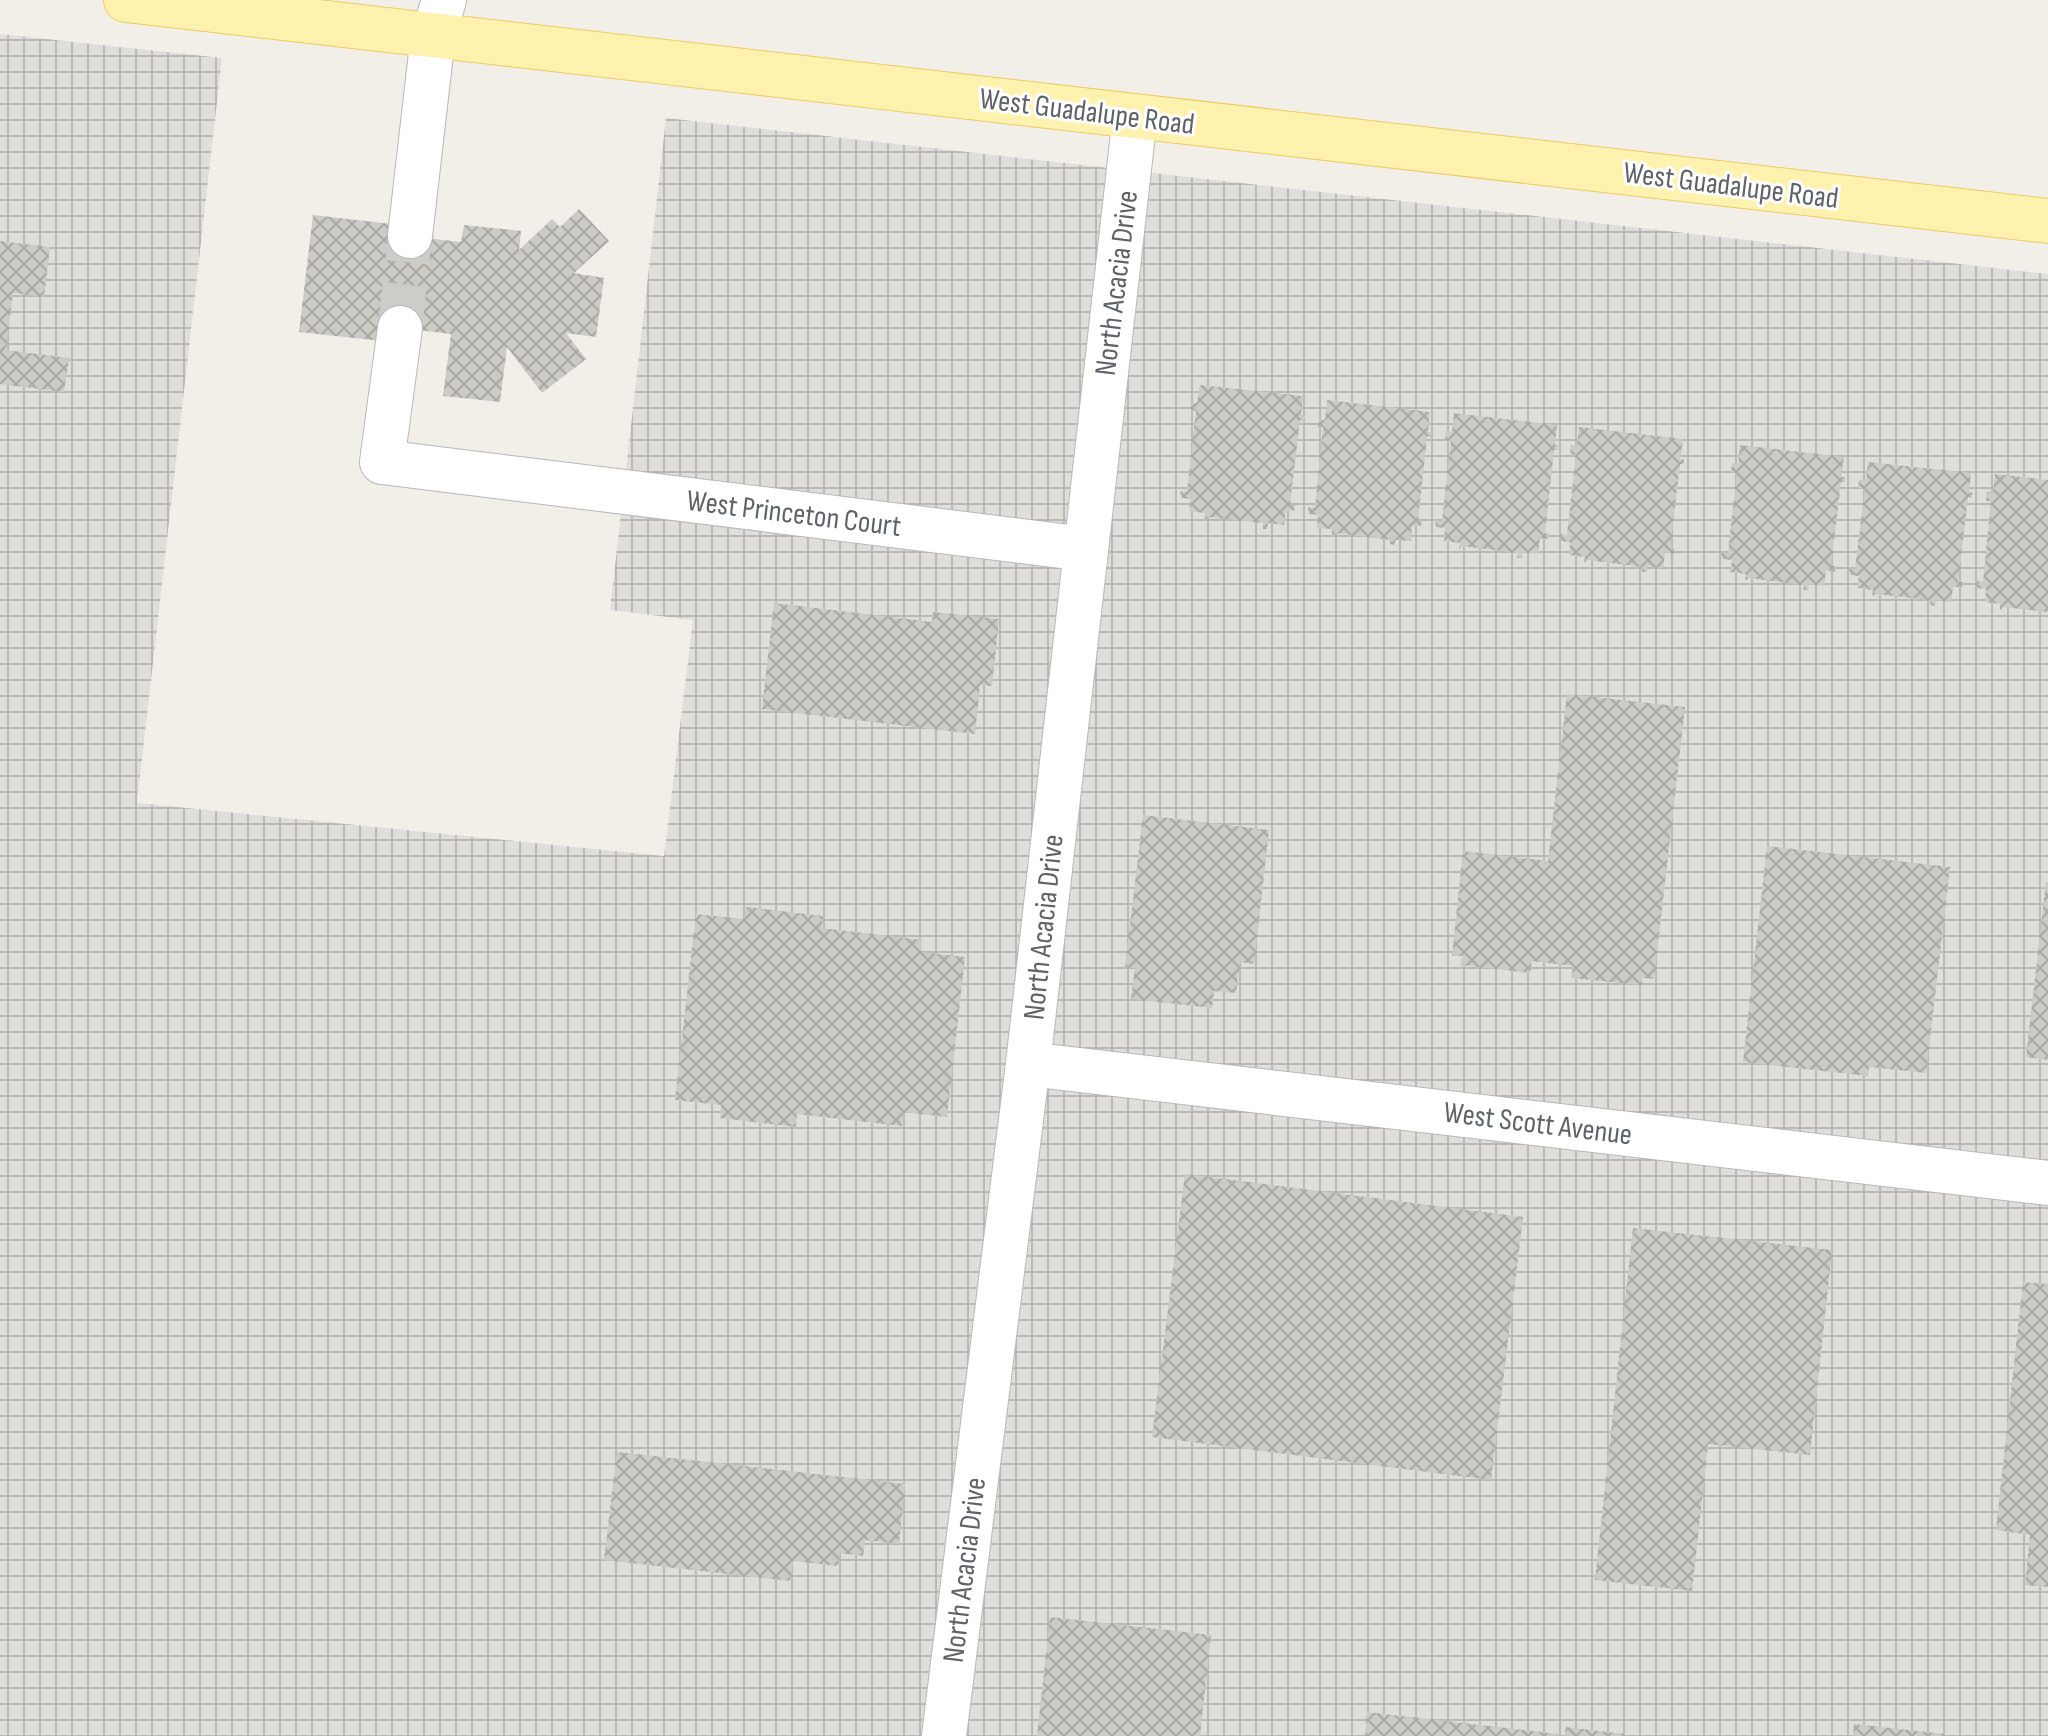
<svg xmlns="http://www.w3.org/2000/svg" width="2048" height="1736" font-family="'Sofia Sans Condensed',sans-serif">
<defs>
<pattern id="industrial-grid" width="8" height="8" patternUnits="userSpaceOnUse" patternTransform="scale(2)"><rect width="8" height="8" fill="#e0deda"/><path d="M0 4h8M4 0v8" fill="none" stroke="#b9b8b5"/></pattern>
<pattern id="building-cross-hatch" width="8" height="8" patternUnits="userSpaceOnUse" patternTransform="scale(2)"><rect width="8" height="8" fill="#cccac5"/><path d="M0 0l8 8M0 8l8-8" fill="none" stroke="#a9a8a4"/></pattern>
</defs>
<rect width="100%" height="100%" fill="#f1efe8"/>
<!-- industrial -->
<polygon fill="url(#industrial-grid)" points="0,34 222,58 137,803 664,856 693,620 610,610 666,118 2048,274 2048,1736 0,1736"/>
<!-- building -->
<g fill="url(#building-cross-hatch)">
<polygon points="579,209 609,241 574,273 604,278 596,337 566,333 586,359 542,393 507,347 500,402 443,396 451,334 384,326 382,341 299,332 313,215 400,225 399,235 461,242 464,225 521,231 519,250 552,219 560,227"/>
<polygon points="0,241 50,247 44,297 13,293 6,350 69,358 64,392 0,384"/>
<polygon points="1200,385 1303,396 1301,415 1305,416 1304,421 1300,420 1290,505 1295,505 1294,511 1286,510 1284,525 1268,523 1267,529 1263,529 1263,523 1208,517 1205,520 1205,513 1189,511 1191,499 1182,498 1180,491 1187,492 1196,411 1191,410 1191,403 1197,403"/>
<polygon points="1327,400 1430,412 1428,432 1432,432 1431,437 1427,436 1418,521 1422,521 1421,526 1412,526 1411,541 1395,540 1395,545 1390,544 1390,540 1336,533 1332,536 1332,529 1317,528 1318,515 1309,514 1308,507 1315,508 1323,427 1318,427 1319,419 1325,420"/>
<polygon points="1454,413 1557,425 1555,445 1559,445 1558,450 1554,450 1545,533 1549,534 1548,539 1540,538 1538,554 1522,552 1522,558 1517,558 1518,553 1462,546 1459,549 1460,543 1444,541 1445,528 1436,527 1435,520 1442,521 1451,440 1445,440 1446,431 1452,432"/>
<polygon points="1579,427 1683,439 1680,459 1684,459 1684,464 1680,464 1670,548 1674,548 1674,554 1665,552 1663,568 1647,566 1647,572 1642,572 1642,567 1588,560 1584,563 1585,557 1569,555 1570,542 1561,541 1560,534 1567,535 1576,455 1570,454 1571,445 1577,446"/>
<polygon points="1740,445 1844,457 1841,477 1845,477 1845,482 1841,482 1831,566 1835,566 1835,572 1826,570 1824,586 1809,584 1808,590 1803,590 1804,585 1749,578 1745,581 1746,574 1730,572 1732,560 1722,559 1721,552 1728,553 1737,472 1731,472 1732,463 1738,464"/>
<polygon points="1868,462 1971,473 1969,492 1973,493 1972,498 1968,497 1958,582 1963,582 1962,587 1953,587 1951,602 1936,600 1935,606 1930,605 1931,600 1876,594 1872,597 1873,590 1857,588 1859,576 1850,575 1849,568 1855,569 1865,488 1858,488 1859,480 1866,480"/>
<polygon points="1995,474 2048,480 2048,612 2004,607 2000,610 2000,604 1985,602 1986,589 1977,588 1976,581 1983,582 1991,501 1986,501 1987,492 1993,493"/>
<polygon points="774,603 932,622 933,612 999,619 992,686 980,685 975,734 762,709"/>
<polygon points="1567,694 1685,707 1654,979 1642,978 1642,985 1571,978 1573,966 1532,961 1530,973 1461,965 1462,956 1452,956 1463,851 1548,861"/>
<polygon points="1143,815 1269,830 1254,964 1240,962 1236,993 1214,991 1212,1008 1131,999 1135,968 1125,967"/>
<polygon points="1767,846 1950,867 1926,1073 1869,1067 1868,1076 1743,1062"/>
<polygon points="2046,882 2048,883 2048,1060 2026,1057"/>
<polygon points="746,907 823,916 822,928 922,940 921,952 965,957 947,1117 903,1112 902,1126 797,1114 796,1127 720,1118 721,1105 675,1100 696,914 744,919"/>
<polygon points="1185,1174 1523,1217 1491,1480 1152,1437"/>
<polygon points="1633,1228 1832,1250 1810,1455 1708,1444 1692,1591 1595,1580"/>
<polygon points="2023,1282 2048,1284 2048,1587 2025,1585 2030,1535 1996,1530"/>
<polygon points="617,1452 905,1484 899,1544 865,1540 863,1556 840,1553 838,1566 793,1561 790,1581 604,1560"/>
<polygon points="1050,1617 1211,1635 1200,1736 1037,1736"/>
<polygon points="1367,1712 1558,1734 1558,1736 1365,1736"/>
<polygon points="1854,1724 1944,1734 1944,1736 1853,1736"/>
<polygon points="1566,1727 1624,1734 1624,1736 1564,1736"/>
</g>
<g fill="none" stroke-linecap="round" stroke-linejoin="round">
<!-- minor-tunnel -->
<polyline stroke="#ccccc8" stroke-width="44" stroke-dasharray="44 22" stroke-linecap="butt" points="400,328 410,236"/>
<defs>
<g id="minor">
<polyline points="410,236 433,36 444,0"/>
<polyline points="400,328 382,462 1086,549"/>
<polyline points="1028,1064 2048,1183"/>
<polyline points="944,1736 1028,1064 1135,116"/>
</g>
<polyline id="major" points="126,0 2048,221"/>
</defs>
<!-- minor casing -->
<use href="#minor" stroke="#b5b8bc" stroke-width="46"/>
<!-- major casing -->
<use href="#major" stroke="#f2c960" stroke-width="46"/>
<!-- minor -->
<use href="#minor" stroke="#fff" stroke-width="44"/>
<!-- major -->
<use href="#major" stroke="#fff2af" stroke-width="44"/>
</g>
<g text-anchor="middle" stroke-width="6" stroke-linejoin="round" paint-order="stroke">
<!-- street labels -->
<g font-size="30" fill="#5f6368" stroke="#fff">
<text transform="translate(1087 111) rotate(7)" y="10">West Guadalupe Road</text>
<text transform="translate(1731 185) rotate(7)" y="10">West Guadalupe Road</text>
<text transform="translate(1116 283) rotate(-83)" y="10">North Acacia Drive</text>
<text transform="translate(794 513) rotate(7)" y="10">West Princeton Court</text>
<text transform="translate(1043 927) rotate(-84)" y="10">North Acacia Drive</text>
<text transform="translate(1538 1123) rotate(7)" y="10">West Scott Avenue</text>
<text transform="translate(964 1570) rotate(-83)" y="10">North Acacia Drive</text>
</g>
</g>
</svg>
